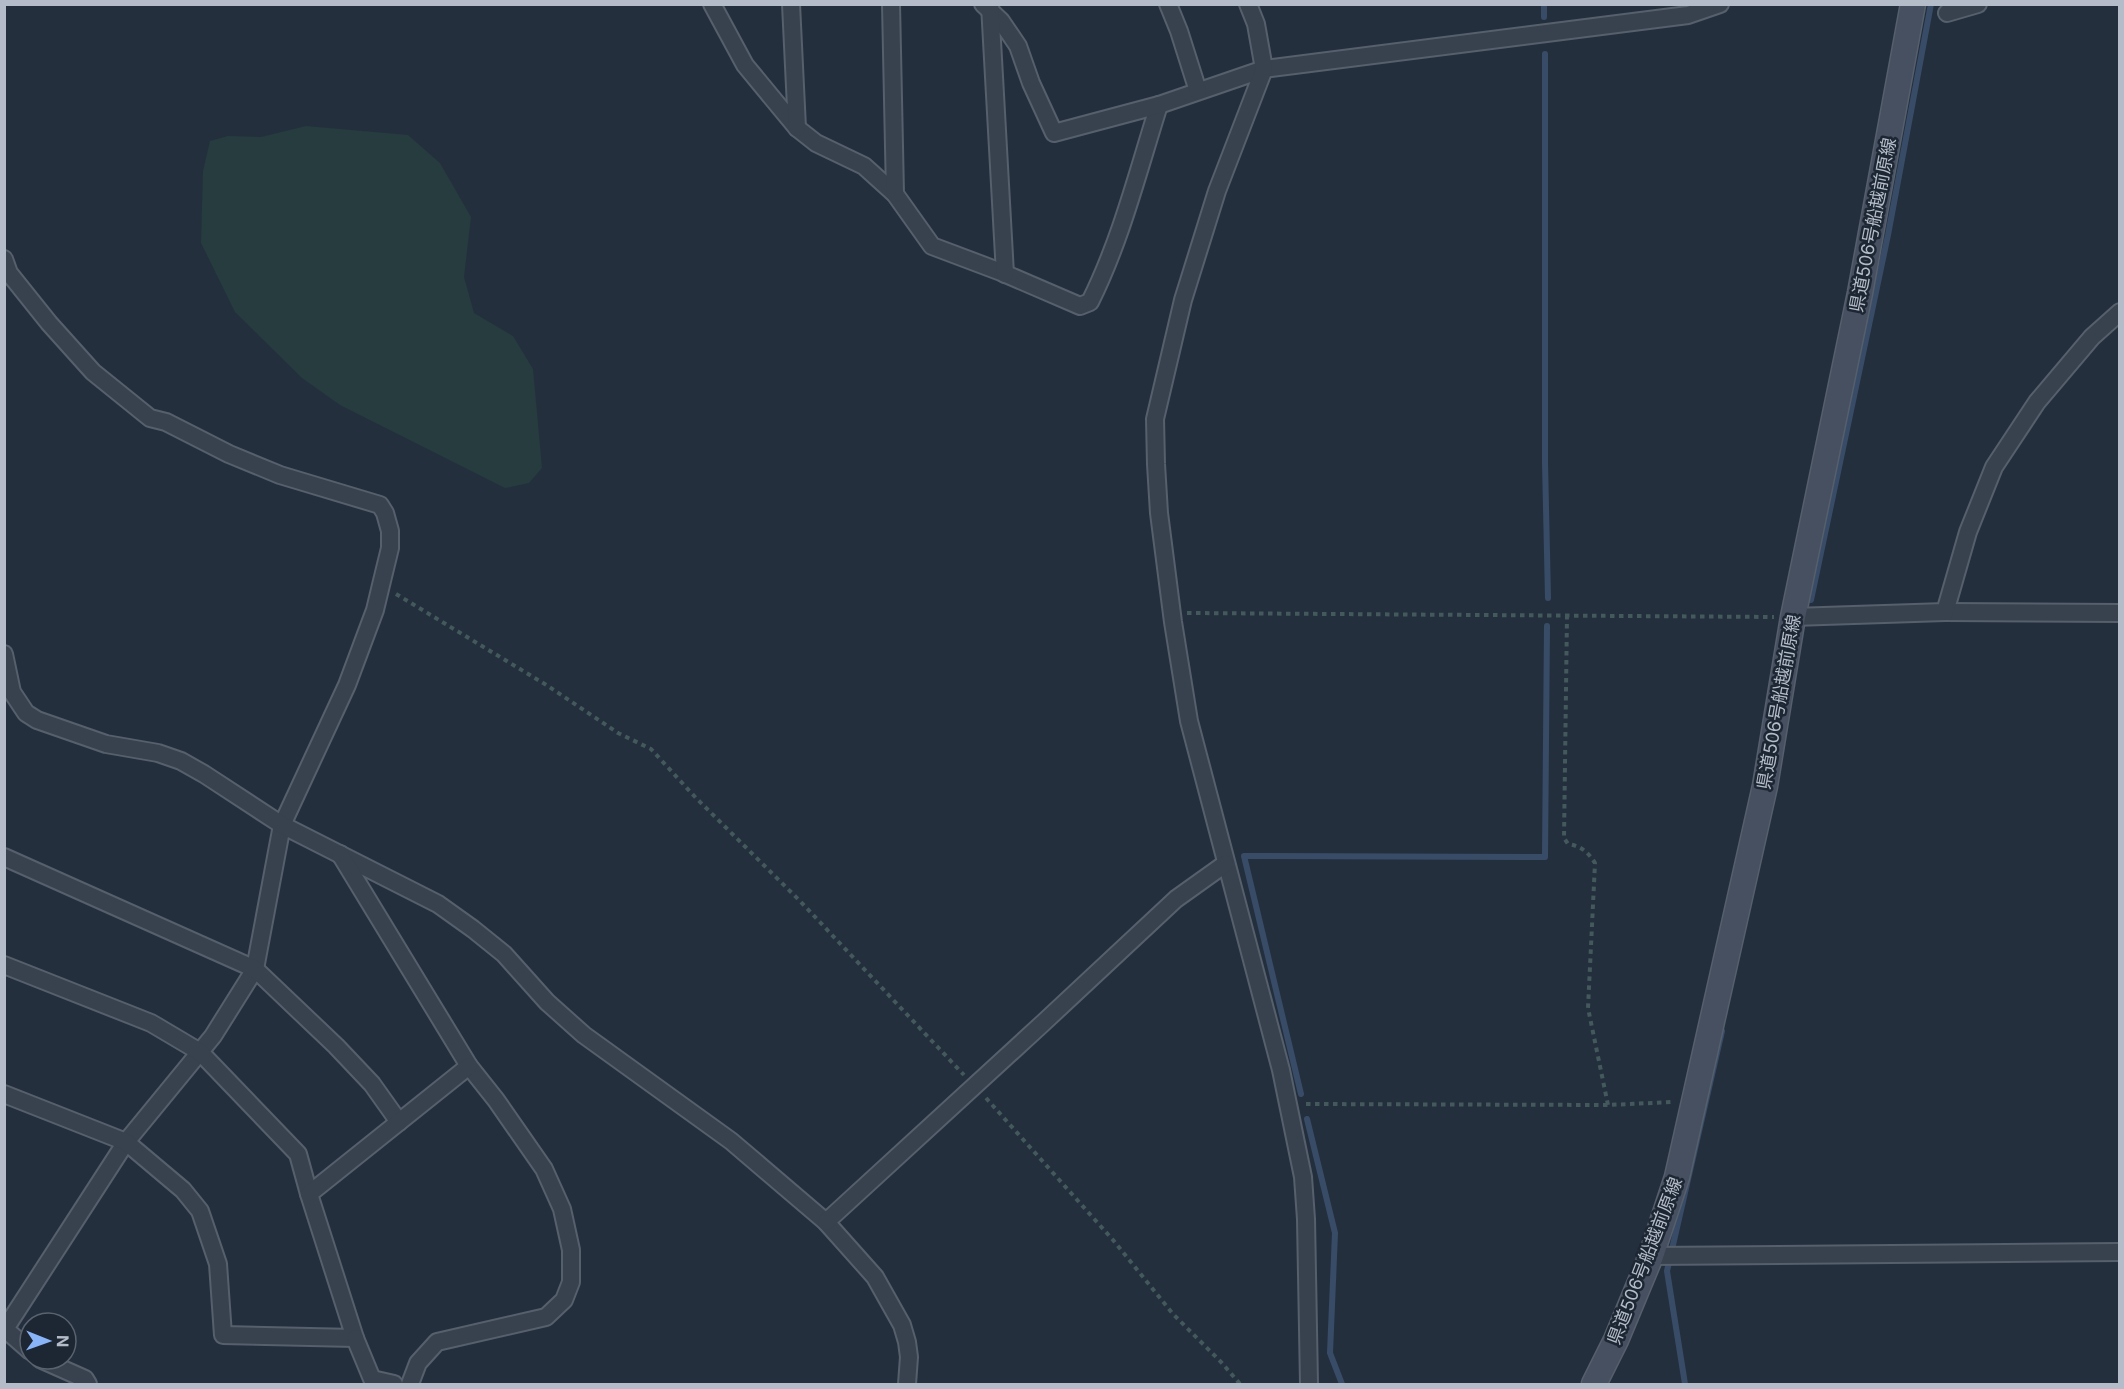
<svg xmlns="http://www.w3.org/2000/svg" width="2124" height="1389" font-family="Inter,'Noto Sans JP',sans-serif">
<rect width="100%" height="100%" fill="#242f3e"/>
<!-- green -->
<polygon fill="#263c3f" points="306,126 408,135 440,163 471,217 464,277 474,313 513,336 533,369 542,468 529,483 505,488 340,405 302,378 235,312 201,243 203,171 210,141 228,136 261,137"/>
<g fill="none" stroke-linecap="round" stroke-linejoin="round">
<!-- stream -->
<g stroke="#394c67" stroke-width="6">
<polyline points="1544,4 1544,17"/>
<polyline points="1545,54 1545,462 1548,598"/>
<polyline points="1811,600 1888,235 1931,4"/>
<polyline points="1301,1094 1244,856 1545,857 1547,626"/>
<polyline points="1307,1119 1335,1233 1330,1353 1342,1384"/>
<polyline points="1685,1384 1667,1271 1722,1031"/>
</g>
<defs>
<g id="minor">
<path d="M 712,4 L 745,65 L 797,128 L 816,143 L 864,166 L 895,194 L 932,246 L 1001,272 L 1080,306 L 1090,302 C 1121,240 1138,171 1159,105"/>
<polyline points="791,4 797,128"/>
<polyline points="891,4 895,194"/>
<polyline points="983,4 1001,21 1018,46 1031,83 1054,133 1159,105 1264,69 1688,15 1720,4"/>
<polyline points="1168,4 1179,31 1198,91"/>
<polyline points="1248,4 1256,24 1264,69 1217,191 1183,300 1155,419 1156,464 1159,513 1173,622 1189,721 1281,1070 1303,1177 1306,1219 1309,1384"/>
<polyline points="990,5 1005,274"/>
<polyline points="1947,13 1978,4"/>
<polyline points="4,259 9,273 49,323 93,372 150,418 166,422 229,454 280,475 380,505 385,513 390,531 390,548 381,585 375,610 347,685 282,825 255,969 213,1036 126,1142 5,1329 30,1351"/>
<polyline points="1945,612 2120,613"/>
<polyline points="1793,617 1945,612 1968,532 1994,467 2037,402 2092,337 2120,312"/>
<polyline points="4,654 12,692 26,713 37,720 106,744 158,753 181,761 204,774 282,825 438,904 473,929 504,954 547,1002 584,1035 731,1141 826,1222 875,1277 902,1325 907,1342 909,1357 907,1384"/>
<polyline points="340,854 469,1066 496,1100 544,1169 562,1209 571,1250 571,1282 564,1300 546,1317 437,1342 418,1363 410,1384"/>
<polyline points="4,857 255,969 336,1046 372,1084 399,1122"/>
<polyline points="4,965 151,1023 200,1052 298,1154 309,1194"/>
<polyline points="4,1094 126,1142 183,1190 200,1211 218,1264 223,1335 355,1338 309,1194 469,1066"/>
<polyline points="826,1222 1042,1024 1176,899 1225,864"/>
<polyline points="1651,1256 2120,1252"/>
<polyline points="355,1338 372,1379 394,1384"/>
<polyline points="40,1359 85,1379 88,1384"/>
</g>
<polyline id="secondary" points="1594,1384 1616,1340 1651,1256 1677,1177 1765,786 1793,617 1860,293 1913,4"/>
</defs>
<!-- minor casing -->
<use href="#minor" stroke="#565f6c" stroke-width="20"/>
<!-- secondary casing -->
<use href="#secondary" stroke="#565f6c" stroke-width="27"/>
<!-- path -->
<g stroke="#44595c" stroke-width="4" stroke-dasharray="4.5 4.5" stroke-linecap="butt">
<polyline points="396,594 548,686 618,733 651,749 696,798 800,901 964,1075"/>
<polyline points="1187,613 1774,617"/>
<path d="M 1567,615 L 1564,838 L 1568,844 C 1581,846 1588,852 1595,863 L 1588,1008 L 1608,1105"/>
<polyline points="986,1098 1113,1240 1173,1314 1221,1362 1240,1384"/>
<polyline points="1306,1104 1608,1105 1673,1102"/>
</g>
<!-- minor -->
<use href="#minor" stroke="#38414e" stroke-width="16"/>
<!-- secondary -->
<use href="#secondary" stroke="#465061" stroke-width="24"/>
</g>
<g text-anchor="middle" stroke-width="5" stroke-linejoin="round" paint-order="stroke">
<!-- street labels -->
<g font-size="18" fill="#b4bcc9" stroke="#1d2633">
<text transform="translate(1873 225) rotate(-79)" y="6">県道506号船越前原線</text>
<text transform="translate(1779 702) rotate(-80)" y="6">県道506号船越前原線</text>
<text transform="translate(1645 1261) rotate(-69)" y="6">県道506号船越前原線</text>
</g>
</g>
<!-- border -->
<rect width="2124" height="1389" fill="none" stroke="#b4bcc9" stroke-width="12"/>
<!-- north arrow -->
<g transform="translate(48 1341) rotate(91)"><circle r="28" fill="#1d2633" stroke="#59626f" stroke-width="1.5"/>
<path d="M0-4.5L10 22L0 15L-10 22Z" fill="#8ab4f8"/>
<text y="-9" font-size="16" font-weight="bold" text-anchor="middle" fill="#b4bcc9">N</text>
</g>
</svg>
